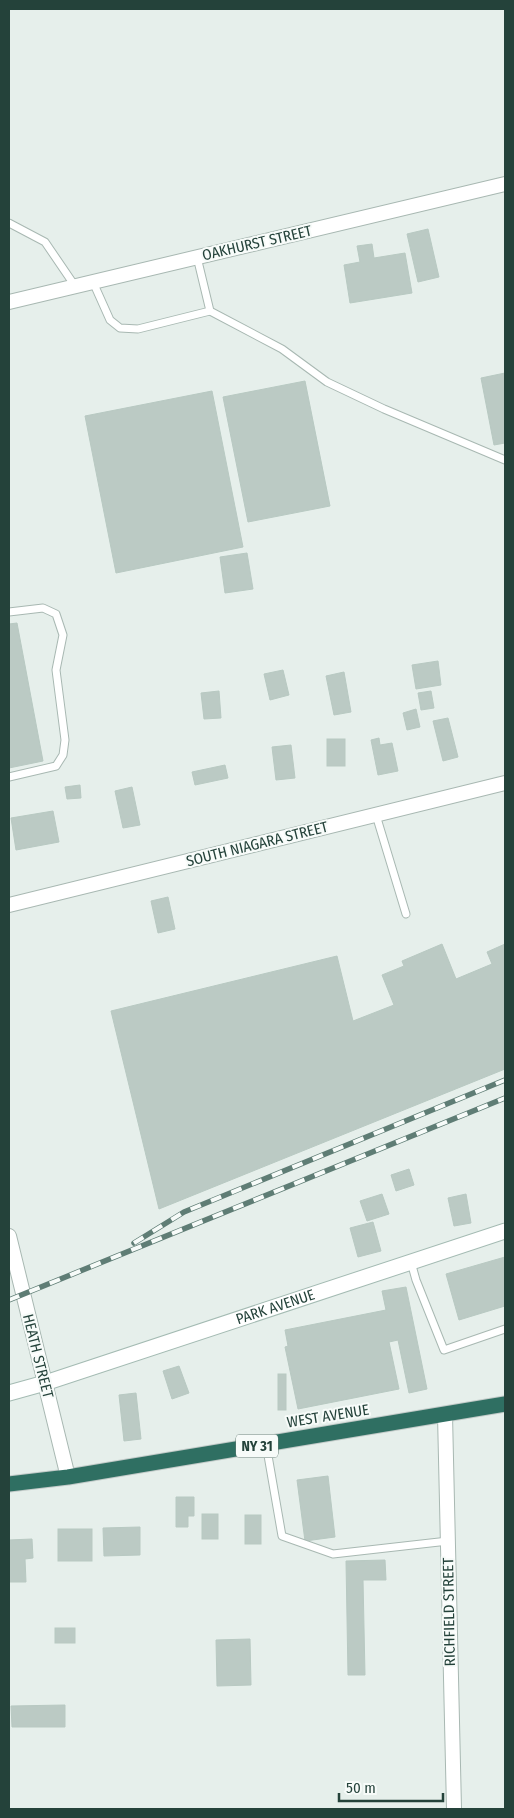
<svg xmlns="http://www.w3.org/2000/svg" width="514" height="1818" font-family="'Fira Sans Condensed',sans-serif">
<rect width="100%" height="100%" fill="#e6efeb"/>
<!-- building -->
<g fill="#bbcac4" stroke="#b8c9c2">
<polygon points="428,229 439,277 418,282 407,234"/>
<polygon points="372,244 374,258 405,253 412,293 350,303 344,265 360,262 357,246"/>
<polygon points="505,373 505,443 494,445 481,378"/>
<polygon points="305,381 330,506 248,522 223,397"/>
<polygon points="212,391 243,547 116,573 85,416"/>
<polygon points="247,553 253,589 225,593 220,557"/>
<polygon points="17,623 43,761 9,768 9,624"/>
<polygon points="438,661 441,685 416,689 412,665"/>
<polygon points="283,670 289,695 270,700 264,674"/>
<polygon points="344,672 351,712 334,715 326,676"/>
<polygon points="219,691 221,718 204,719 201,693"/>
<polygon points="431,691 434,708 421,710 418,693"/>
<polygon points="416,709 420,727 407,730 403,713"/>
<polygon points="448,718 458,757 443,761 433,721"/>
<polygon points="379,738 380,745 392,743 398,771 378,775 371,740"/>
<rect x="327" y="739" width="18" height="27"/>
<polygon points="291,745 295,778 276,780 272,747"/>
<polygon points="225,765 228,778 195,785 192,772"/>
<polygon points="80,785 81,798 67,799 65,787"/>
<polygon points="132,787 140,825 123,828 115,791"/>
<polygon points="53,811 59,842 16,850 11,818"/>
<polygon points="168,897 175,929 158,933 151,901"/>
<polygon points="442,944 456,979 492,964 487,952 505,944 505,1069 159,1209 111,1011 337,956 353,1021 394,1005 382,975 404,966 402,961"/>
<polygon points="409,1169 414,1185 396,1191 391,1175"/>
<polygon points="382,1194 389,1214 367,1221 360,1201"/>
<polygon points="466,1194 471,1223 454,1226 448,1198"/>
<polygon points="373,1222 381,1251 358,1257 350,1228"/>
<polygon points="505,1257 505,1306 459,1320 446,1274"/>
<polygon points="406,1287 427,1389 409,1393 398,1340 389,1342 399,1389 298,1409 285,1347 288,1346 285,1330 386,1310 382,1291"/>
<polygon points="179,1366 189,1393 172,1399 163,1371"/>
<rect x="278" y="1374" width="8" height="36"/>
<polygon points="136,1393 141,1439 124,1441 119,1395"/>
<polygon points="328,1476 335,1537 305,1541 297,1480"/>
<polygon points="176,1497 194,1497 194,1516 188,1516 188,1527 176,1527"/>
<rect x="202" y="1514" width="16" height="25"/>
<rect x="245" y="1515" width="16" height="29"/>
<polygon points="140,1527 140,1555 104,1556 103,1528"/>
<rect x="58" y="1529" width="34" height="32"/>
<polygon points="32,1539 33,1558 25,1559 26,1582 9,1582 9,1540"/>
<polygon points="385,1560 386,1580 363,1580 365,1675 348,1675 346,1561"/>
<rect x="55" y="1628" width="20" height="15"/>
<polygon points="250,1639 251,1685 217,1686 216,1640"/>
<polygon points="65,1705 65,1727 12,1727 11,1706"/>
</g>
<g fill="none" stroke-linecap="round" stroke-linejoin="round">
<defs>
<g id="lane">
<polyline points="9,223 45,242 75,286"/>
<polyline points="197,257 210,311 282,349 327,382 384,409 505,460"/>
<polyline points="93,282 110,320 120,328 138,329 210,311"/>
<polyline points="9,612 43,608 56,614 63,635 56,670 65,740 63,755 56,766 9,777"/>
<polyline points="376,815 406,914"/>
<polyline points="411,1262 416,1280 444,1350 505,1329"/>
<polyline points="266,1444 282,1536 333,1554 448,1541"/>
</g>
<g id="street">
<polyline points="9,302 505,184"/>
<polyline points="9,905 505,783"/>
<polyline points="9,1236 68,1477"/>
<polyline points="445,1415 454,1809"/>
</g>
<g id="secondary">
<path id="s1" d="M 9,1393 L 45,1383 L 505,1231"/>
</g>
<polyline id="highway" points="9,1484 68,1477 505,1404"/>
</defs>
<!-- lane casing -->
<use href="#lane" stroke="#a8b8b2" stroke-width="9"/>
<!-- street casing -->
<use href="#street" stroke="#a8b8b2" stroke-width="16"/>
<!-- secondary casing -->
<use href="#secondary" stroke="#a4bbb3" stroke-width="17"/>
<!-- highway casing -->
<use href="#highway" stroke="#c2cac8" stroke-width="17"/>
<!-- lane -->
<use href="#lane" stroke="#fff" stroke-width="7"/>
<!-- street -->
<use href="#street" stroke="#fff" stroke-width="14"/>
<!-- secondary -->
<use href="#secondary" stroke="#fff" stroke-width="15"/>
<!-- highway -->
<use href="#highway" stroke="#2f6f62" stroke-width="15"/>
<defs>
<g id="rail">
<polyline points="134,1243 184,1212 505,1080"/>
<polyline points="9,1300 505,1098"/>
</g>
</defs>
<!-- rail casing -->
<use href="#rail" stroke="#5f7d75" stroke-width="5.5"/>
<!-- rail -->
<use href="#rail" stroke="#f7fbf9" stroke-width="4" stroke-dasharray="11" stroke-linecap="butt"/>
</g>
<g text-anchor="middle" stroke-width="4" stroke-linejoin="round" paint-order="stroke">
<!-- shield labels -->
<rect fill="#f7fbf9" stroke="#637a73" stroke-width="1" x="236" y="1434.5" width="42" height="23" rx="4"/>
<g font-size="14" font-weight="bold" fill="#24423a">
<text x="257" y="1451">NY 31</text>
</g>
<!-- street labels -->
<g font-size="15" fill="#24423a" stroke="#f7fbf9">
<text transform="translate(257 243) rotate(-13)" y="5">OAKHURST STREET</text>
<text transform="translate(257 844) rotate(-14)" y="5">SOUTH NIAGARA STREET</text>
<text dy="5" stroke="none"><textPath href="#s1" startOffset="280">PARK AVENUE</textPath></text>
<text transform="translate(38 1356) rotate(76)" y="5">HEATH STREET</text>
<text transform="translate(328 1416) rotate(-9)" y="5">WEST AVENUE</text>
<text transform="translate(449 1612) rotate(-91)" y="5">RICHFIELD STREET</text>
</g>
</g>
<!-- border -->
<rect width="514" height="1818" fill="none" stroke="#24423a" stroke-width="20"/>
<!-- scale -->
<path d="M339 1793v8h104v-8" fill="none" stroke="#24423a" stroke-width="2.5"/>
<text x="346" y="1793" font-size="15" fill="#24423a" stroke="#f7fbf9" stroke-width="4" paint-order="stroke">50 m</text>
</svg>
